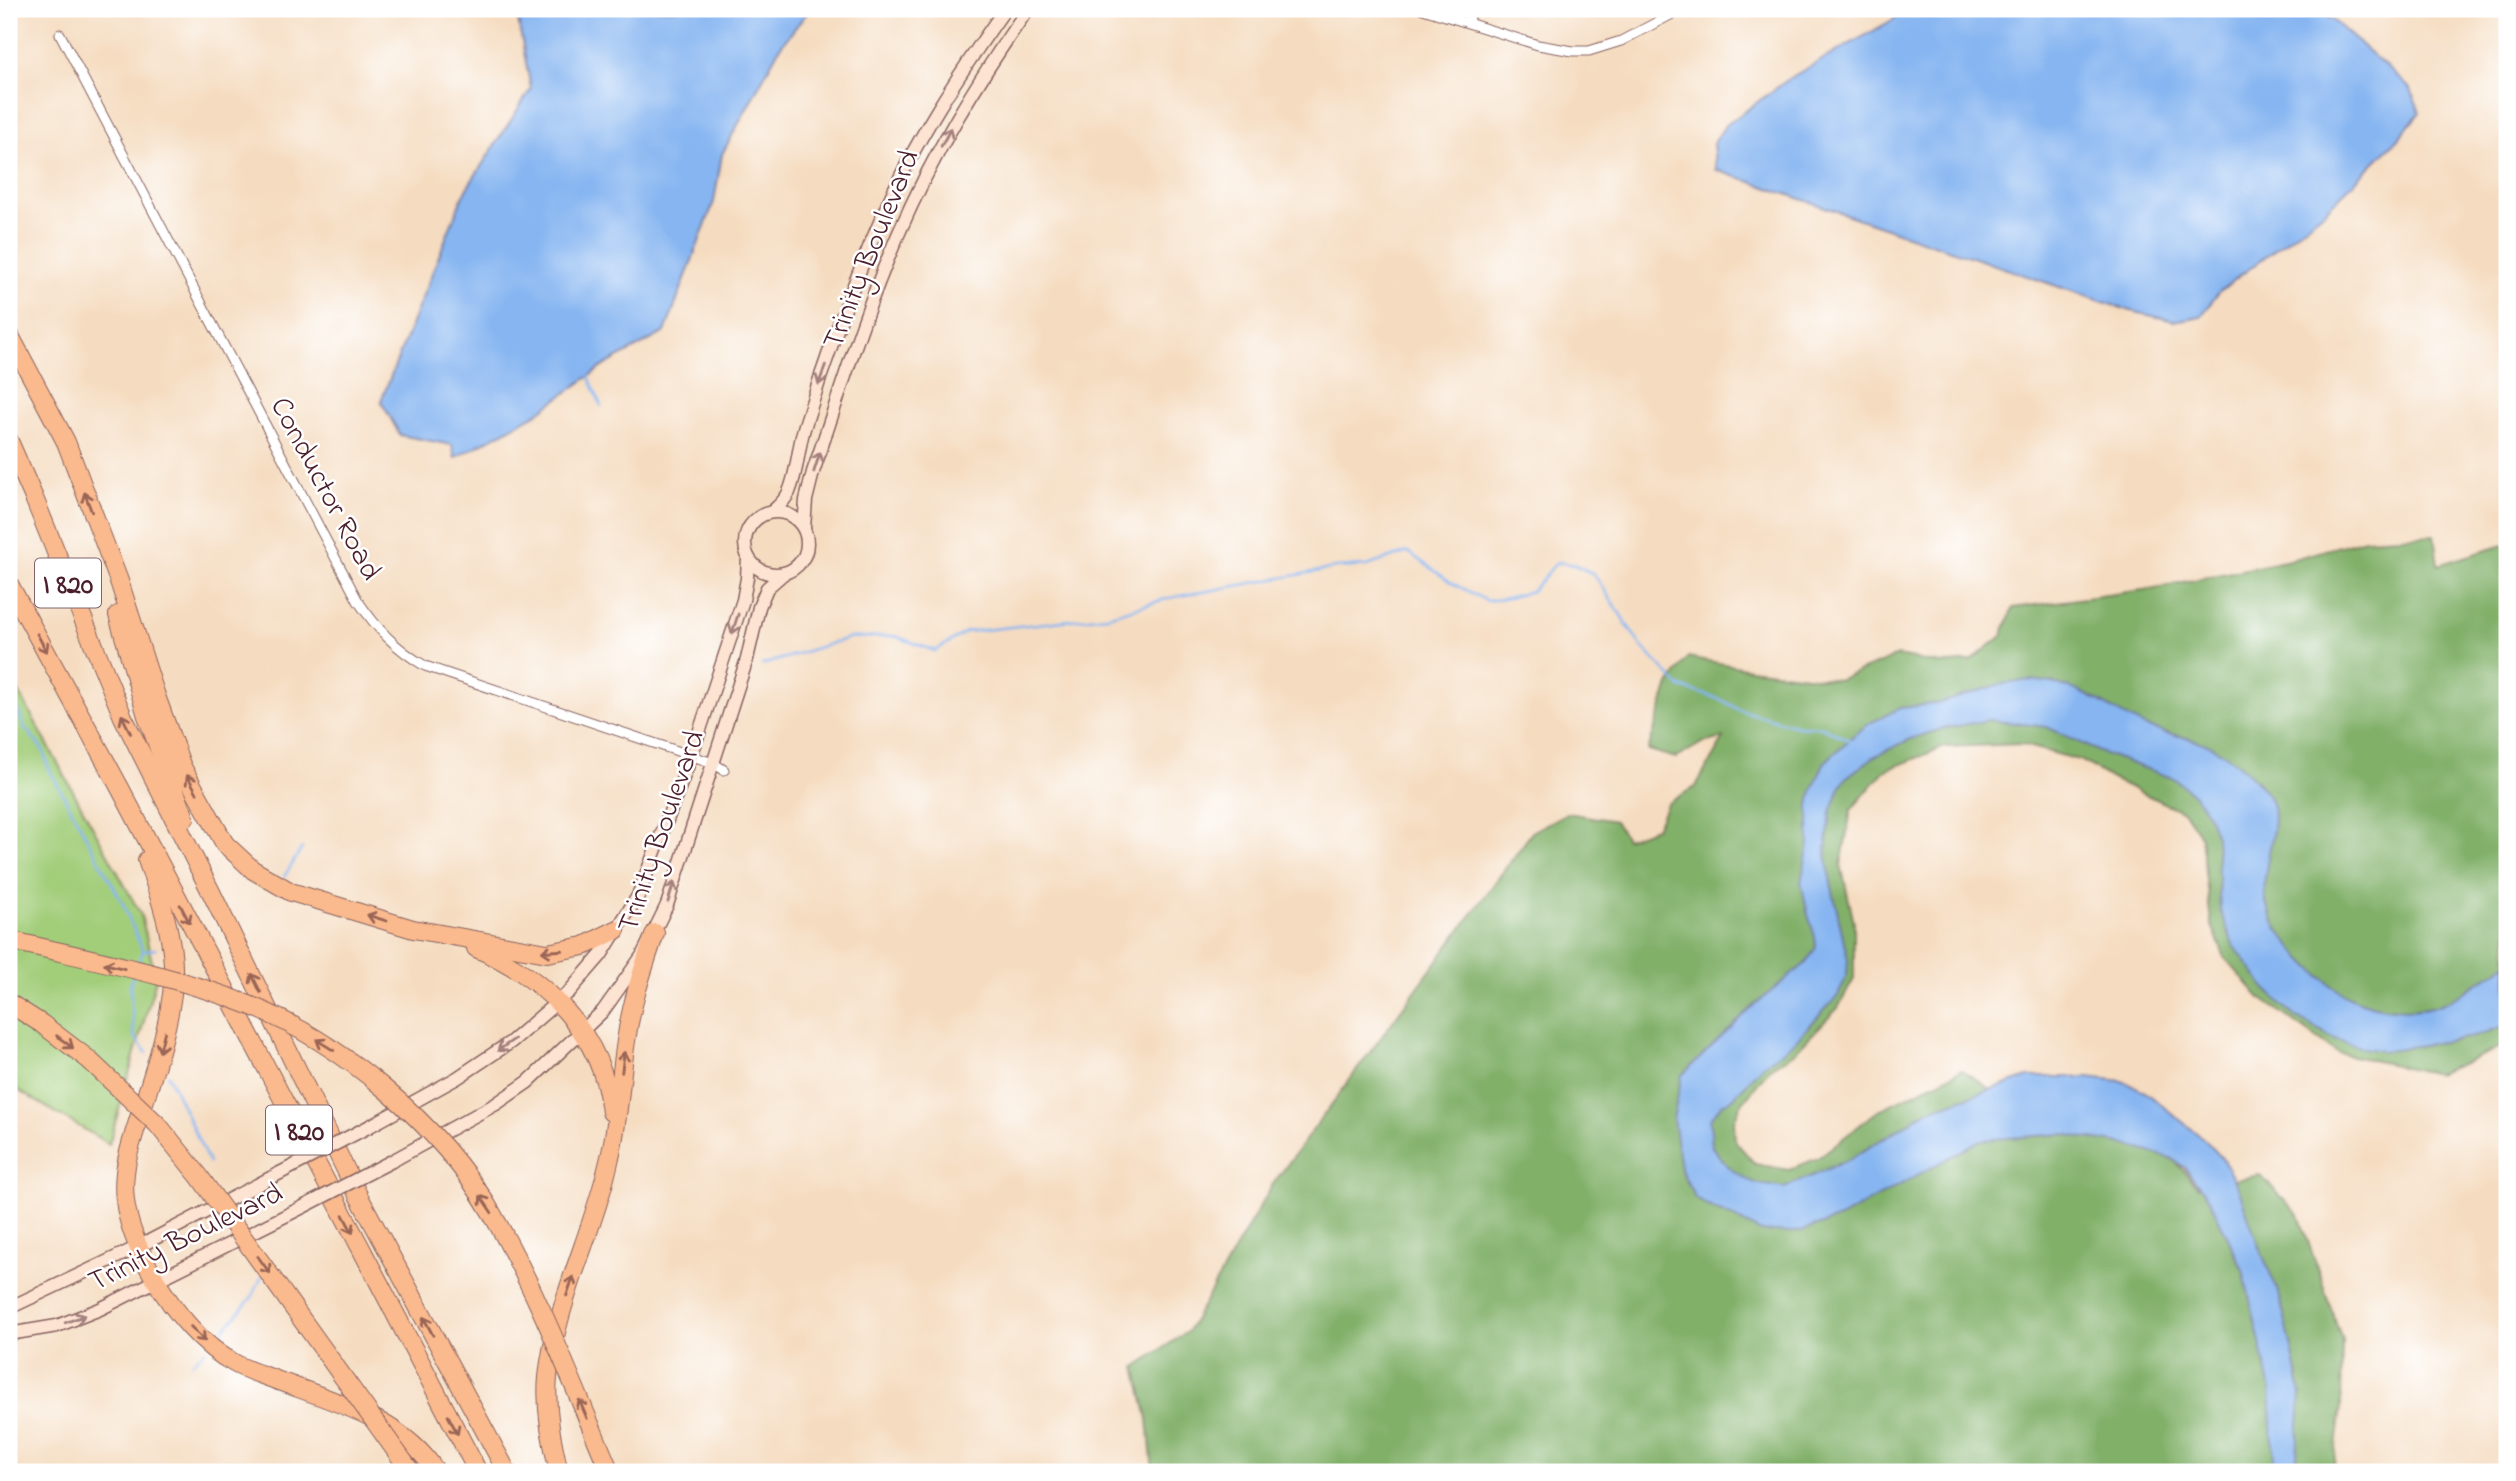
<svg xmlns="http://www.w3.org/2000/svg" width="2516" height="1481" font-family="'Indie Flower',sans-serif">
<rect width="100%" height="100%" fill="#fff"/>
<filter id="ink" filterUnits="userSpaceOnUse"><feTurbulence type="fractalNoise" baseFrequency=".0143" numOctaves="2"/><feDisplacementMap in="SourceGraphic" scale="14" xChannelSelector="R" yChannelSelector="G"/><feConvolveMatrix kernelMatrix="1 2 1 2 8 2 1 2 1" color-interpolation-filters="sRGB"/></filter>
<filter id="wash" filterUnits="userSpaceOnUse"><feTurbulence type="fractalNoise" baseFrequency=".00686" numOctaves="4" result="noise"/><feDisplacementMap in="SourceGraphic" scale="28" xChannelSelector="R" yChannelSelector="G"/><feGaussianBlur stdDeviation="1.57" result="paint"/><feColorMatrix in="noise" values="0 0 0 0 0 0 0 0 0 0 0 0 0 0 0 0 0 1.4 0 .05"/><feComposite in="paint" operator="in"/></filter>
<g filter="url(#wash)">
<rect width="100%" height="100%" fill="#f5dcc0"/>
<!-- green -->
<polygon fill="#a2cd79" stroke="#767652" stroke-width="2" points="9,674 141,915 156,979 109,1144 9,1085"/>
<!-- forest -->
<polygon fill="#81b069" stroke="#66684a" stroke-width="2" points="2434,535 2438,565 2507,544 2507,1045 2437,1074 2338,1053 2259,997 2225,958 2211,923 2201,837 2184,812 2112,779 2082,761 2021,744 1944,747 1884,771 1851,810 1841,865 1854,923 1854,979 1838,1008 1795,1052 1770,1068 1740,1106 1734,1121 1735,1141 1755,1164 1789,1170 1818,1158 1879,1110 1962,1070 2017,1107 2159,1143 2198,1187 2260,1175 2299,1215 2342,1340 2341,1407 2333,1472 1153,1472 1148,1419 1136,1367 1188,1331 1273,1184 1533,831 1567,813 1615,821 1626,839 1656,828 1667,804 1696,786 1724,738 1702,743 1676,758 1648,750 1669,685 1688,657 1750,669 1838,680 1897,656 1941,664 1971,661 2002,636 2013,608 2150,589 2290,560 2365,539"/>
<!-- water -->
<g fill="#86b5f1" stroke="#686a8e" stroke-width="2">
<polygon points="516,9 810,9 780,47 722,154 714,202 665,332 605,365 536,414 455,458 452,445 400,435 381,401 464,193 531,89"/>
<polygon points="1912,9 2314,9 2334,21 2411,89 2420,112 2398,139 2325,211 2220,291 2201,316 2174,321 2127,310 1716,170 1713,144 1725,126 1790,78"/>
<path d="M 2030,680 C 2039,681 2048,682 2057,684 C 2089,691 2117,715 2147,727 C 2165,734 2185,736 2203,743 C 2225,751 2261,780 2271,801 C 2282,826 2257,874 2267,906 C 2277,939 2329,991 2361,1002 C 2385,1010 2415,1013 2439,1005 C 2458,999 2489,975 2507,964 L 2507,1025 L 2473,1037 L 2383,1051 L 2363,1048 L 2335,1039 L 2295,1017 L 2266,989 L 2233,944 L 2220,910 L 2216,837 L 2208,815 L 2194,795 L 2175,779 L 2102,753 L 2047,727 L 1989,720 L 1942,729 L 1913,738 L 1875,756 L 1847,777 L 1840,788 L 1831,812 L 1826,850 L 1830,878 L 1848,960 L 1847,975 L 1838,996 L 1794,1042 L 1760,1068 L 1732,1099 L 1721,1105 L 1710,1120 L 1712,1147 L 1729,1168 L 1753,1183 L 1784,1188 L 1850,1159 L 1929,1110 L 2028,1077 L 2088,1077 L 2122,1081 L 2143,1090 L 2205,1140 L 2222,1158 L 2239,1190 L 2259,1247 L 2279,1294 L 2291,1344 L 2301,1394 L 2296,1472 L 2272,1472 L 2274,1465 L 2270,1386 L 2243,1270 L 2209,1198 L 2184,1167 L 2170,1158 L 2126,1145 L 2063,1134 L 1981,1140 L 1840,1218 L 1802,1231 L 1788,1233 L 1759,1231 L 1729,1215 L 1710,1207 L 1695,1198 L 1680,1168 L 1673,1119 L 1682,1075 L 1758,1002 L 1806,963 L 1816,947 L 1815,937 L 1808,915 L 1801,882 L 1809,843 L 1809,805 L 1812,791 L 1824,763 L 1855,734 L 1870,723 L 1900,708 L 1940,703 L 1998,685 Z"/>
</g>
<g fill="none" stroke-linecap="round" stroke-linejoin="round">
<!-- stream -->
<g stroke="#86b5f1" stroke-width="2.5">
<polyline points="589,376 601,406"/>
<polyline points="762,665 849,638 895,636 935,651 966,632 1107,616 1169,598 1336,568 1367,566 1408,552 1452,583 1487,601 1508,598 1532,591 1557,562 1575,565 1594,574 1641,646 1680,687 1722,700 1739,710 1798,726 1822,727 1851,741"/>
<polyline points="9,691 25,728 43,750 49,769 122,902 143,951 138,965"/>
<polyline points="284,877 302,848"/>
<polyline points="143,951 155,949"/>
<polyline points="133,977 130,985 134,1036 147,1053"/>
<polyline points="168,1075 209,1163"/>
<polyline points="216,1339 253,1296 261,1278"/>
<polyline points="192,1363 205,1350"/>
</g>
</g>
</g>
<g filter="url(#ink)">
<g fill="none" stroke-linecap="round" stroke-linejoin="round">
<defs>
<g id="street">
<polyline points="1423,9 1538,45 1573,51 1589,51 1621,41 1682,9"/>
<polyline points="1467,22 1473,9"/>
<path d="M 60,34 L 358,601 C 377,629 396,649 425,666 L 713,763 L 724,770"/>
</g>
<g id="secondary">
<circle cx="776" cy="543" r="31"/>
<path d="M 772,512 C 778,506 785,501 789,492 C 798,471 798,446 805,425 C 827,354 853,283 883,215 C 914,141 959,74 1005,9"/>
<path d="M 804,528 L 806,500 L 813,472 C 840,393 864,312 898,235 C 934,152 976,83 1028,9"/>
<polyline points="370,1126 457,1078 511,1042 569,992 601,955 638,896 691,757 743,600 747,578 748,557"/>
<polyline points="392,1161 496,1104 528,1082 603,1011 642,956 667,905 747,659 759,607 767,588 784,573"/>
<polyline points="9,1308 138,1247 280,1173"/>
<polyline points="9,1334 57,1326 100,1309 303,1207"/>
</g>
<g id="highway">
<polyline points="9,334 66,442 119,581 156,696 182,767 225,844 253,870 291,892 413,929 547,953 584,946 616,930"/>
<polyline points="9,441 34,498 123,717 212,894 358,1195 507,1472"/>
<polyline points="9,584 120,788 478,1472"/>
<polyline points="118,615 147,716 185,818"/>
<path d="M 147,860 C 162,902 178,949 172,994 C 167,1034 153,1074 141,1112 C 132,1140 121,1170 125,1200 C 128,1228 141,1255 155,1279 C 173,1310 202,1346 234,1363 C 244,1369 257,1373 268,1377 C 325,1399 402,1417 436,1472"/>
<path d="M 476,948 C 545,977 603,1034 611,1112"/>
<path d="M 559,1472 C 552,1442 545,1409 548,1377 C 556,1301 594,1232 610,1157 C 619,1119 620,1079 626,1041 C 631,1004 643,969 655,933"/>
</g>
</defs>
<!-- street casing -->
<use href="#street" stroke="#86615f" stroke-width="11"/>
<!-- secondary casing -->
<use href="#secondary" stroke="#86615f" stroke-width="15"/>
<!-- highway casing -->
<use href="#highway" stroke="#86615f" stroke-width="20"/>
<!-- street -->
<use href="#street" stroke="#fff" stroke-width="9"/>
<!-- secondary -->
<use href="#secondary" stroke="#fde3d1" stroke-width="12"/>
<!-- highway -->
<use href="#highway" stroke="#fbba8d" stroke-width="18"/>
<defs>
<g id="secondary-bridge">
<polyline points="280,1173 370,1126"/>
<polyline points="303,1207 392,1161"/>
</g>
<g id="highway-bridge">
<path d="M 9,940 C 87,959 175,975 249,1005 C 341,1042 441,1125 491,1212 C 539,1294 573,1385 610,1472"/>
<polyline points="9,1003 42,1024 88,1059 158,1125 199,1176 411,1472"/>
</g>
</defs>
<!-- secondary-bridge casing -->
<use href="#secondary-bridge" stroke="#86615f" stroke-width="15" stroke-linecap="butt"/>
<!-- highway-bridge casing -->
<use href="#highway-bridge" stroke="#86615f" stroke-width="20" stroke-linecap="butt"/>
<!-- secondary-bridge -->
<use href="#secondary-bridge" stroke="#fde3d1" stroke-width="12"/>
<!-- highway-bridge -->
<use href="#highway-bridge" stroke="#fbba8d" stroke-width="18"/>
</g>
<!-- one-way arrows -->
<defs><path id="oneway-shaft" d="M-6 0H5M1.5-3L5.5 0L1.5 3" fill="none" stroke-width="1.6" stroke-linecap="round" stroke-linejoin="round" transform="scale(1.75)"/></defs>
<g stroke="#a4817e">
<use href="#oneway-shaft" transform="translate(946 137) rotate(-62)"/>
<use href="#oneway-shaft" transform="translate(822 375) rotate(109)"/>
<use href="#oneway-shaft" transform="translate(817 462) rotate(-72)"/>
<use href="#oneway-shaft" transform="translate(735 624) rotate(108)"/>
<use href="#oneway-shaft" transform="translate(671 892) rotate(-73)"/>
<use href="#oneway-shaft" transform="translate(506 1045) rotate(145)"/>
<use href="#oneway-shaft" transform="translate(75 1319) rotate(-21)"/>
</g>
<g stroke="#9a6557">
<use href="#oneway-shaft" transform="translate(88 502) rotate(-110)"/>
<use href="#oneway-shaft" transform="translate(42 643) rotate(62)"/>
<use href="#oneway-shaft" transform="translate(126 724) rotate(-116)"/>
<use href="#oneway-shaft" transform="translate(192 784) rotate(-119)"/>
<use href="#oneway-shaft" transform="translate(185 914) rotate(62)"/>
<use href="#oneway-shaft" transform="translate(377 918) rotate(-163)"/>
<use href="#oneway-shaft" transform="translate(552 951) rotate(176)"/>
<use href="#oneway-shaft" transform="translate(114 966) rotate(-166)"/>
<use href="#oneway-shaft" transform="translate(256 983) rotate(-116)"/>
<use href="#oneway-shaft" transform="translate(65 1042) rotate(37)"/>
<use href="#oneway-shaft" transform="translate(162 1042) rotate(104)"/>
<use href="#oneway-shaft" transform="translate(325 1045) rotate(-148)"/>
<use href="#oneway-shaft" transform="translate(623 1062) rotate(-83)"/>
<use href="#oneway-shaft" transform="translate(486 1204) rotate(-124)"/>
<use href="#oneway-shaft" transform="translate(348 1224) rotate(62)"/>
<use href="#oneway-shaft" transform="translate(264 1265) rotate(54)"/>
<use href="#oneway-shaft" transform="translate(570 1286) rotate(-71)"/>
<use href="#oneway-shaft" transform="translate(428 1326) rotate(-118)"/>
<use href="#oneway-shaft" transform="translate(198 1334) rotate(45)"/>
<use href="#oneway-shaft" transform="translate(583 1409) rotate(-113)"/>
<use href="#oneway-shaft" transform="translate(453 1425) rotate(62)"/>
</g>
</g>
<g text-anchor="middle" stroke-width="5" stroke-linejoin="round" paint-order="stroke">
<!-- shield labels -->
<g fill="#fff" stroke="#80626b" stroke-width="2">
<rect x="35" y="558.5" width="66" height="49" rx="5"/>
<rect x="266" y="1105.5" width="66" height="49" rx="5"/>
</g>
<g font-size="28" font-weight="bold" fill="#4a1f2b">
<text x="68" y="593">I 820</text>
<text x="299" y="1140">I 820</text>
</g>
<!-- street labels -->
<g font-size="30" fill="#4a1f2b" stroke="#fff">
<text transform="translate(870 249) rotate(-68)" y="10">Trinity Boulevard</text>
<text transform="translate(327 488) rotate(62)" y="10">Conductor Road</text>
<text transform="translate(660 831) rotate(-71)" y="10">Trinity Boulevard</text>
<text transform="translate(185 1236) rotate(-26)" y="10">Trinity Boulevard</text>
</g>
</g>
<!-- margin -->
<rect width="2516" height="1481" fill="none" stroke="#fff" stroke-width="35"/>
</svg>
